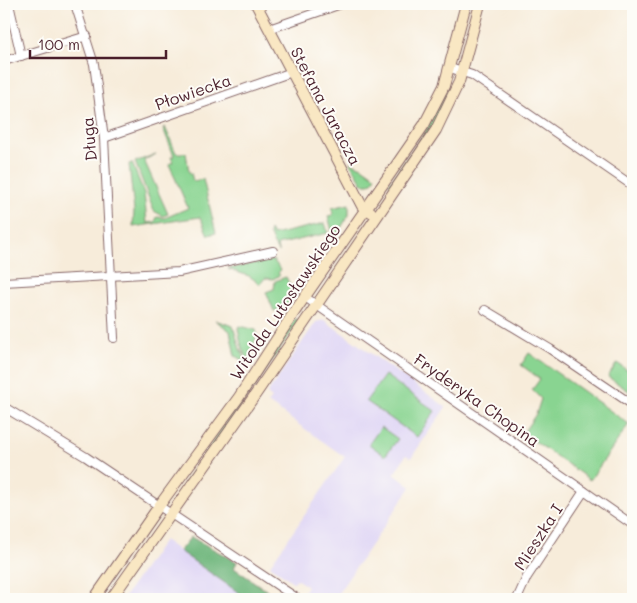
<svg xmlns="http://www.w3.org/2000/svg" width="637" height="603" font-family="Mali,sans-serif">
<rect width="100%" height="100%" fill="#fdfcf7"/>
<filter id="ink" filterUnits="userSpaceOnUse"><feTurbulence type="fractalNoise" baseFrequency=".02" numOctaves="2"/><feDisplacementMap in="SourceGraphic" scale="10" xChannelSelector="R" yChannelSelector="G"/><feConvolveMatrix kernelMatrix="1 2 1 2 8 2 1 2 1" color-interpolation-filters="sRGB"/></filter>
<filter id="wash" filterUnits="userSpaceOnUse"><feTurbulence type="fractalNoise" baseFrequency=".0096" numOctaves="4" result="noise"/><feDisplacementMap in="SourceGraphic" scale="20" xChannelSelector="R" yChannelSelector="G"/><feGaussianBlur stdDeviation="1.12" result="paint"/><feColorMatrix in="noise" values="0 0 0 0 0 0 0 0 0 0 0 0 0 0 0 0 0 1.4 0 .05"/><feComposite in="paint" operator="in"/></filter>
<g filter="url(#wash)">
<rect width="100%" height="100%" fill="#f7ecda"/>
<!-- built -->
<g fill="#dfd5f5">
<polygon points="324,320 446,407 411,458 406,455 394,474 411,487 334,599 316,599 304,591 307,586 296,579 294,583 270,565 345,457 268,403 272,398 267,394 316,322"/>
<polygon points="164,540 179,551 187,541 275,599 123,599"/>
</g>
<!-- green -->
<g fill="#89d491" stroke="#6a7a5e">
<polygon points="454,81 435,124 392,186 389,184 425,132 448,87"/>
<polygon points="165,127 176,153 186,153 189,172 191,173 193,181 203,179 216,233 208,235 200,217 133,227 134,211 129,164 132,163 144,193 147,223 155,222 157,217 165,218 188,208 169,164 173,162 171,157 174,156 163,128"/>
<polygon points="156,154 144,160 168,214 163,216 154,211 135,162"/>
<polygon points="350,162 362,167 376,177 370,184 363,184"/>
<polygon points="349,204 349,215 335,237 333,235 328,216 333,215 332,208"/>
<polygon points="325,223 328,233 277,245 278,252 269,234 270,230 273,235"/>
<polygon points="269,260 274,261 281,270 278,273 280,275 273,279 265,278 260,284 249,276 228,269"/>
<polygon points="286,277 295,295 285,307 274,311 266,292 274,289 275,281"/>
<polygon points="295,319 299,321 186,487 184,485"/>
<polygon points="215,320 233,326 240,349 247,363 235,356 230,331"/>
<polygon points="240,326 256,330 257,335 248,360 242,349 238,329"/>
<polygon points="529,353 629,424 590,480 523,433 536,414 541,399 532,390 540,379 521,365"/>
<polygon points="617,363 633,374 633,394 608,377"/>
<polygon points="385,375 435,411 417,437 366,401"/>
<polygon points="381,427 398,439 385,456 369,444"/>
</g>
<!-- forest -->
<polygon fill="#6eb67b" stroke="#5c6a53" points="191,537 237,562 234,568 279,599 248,599 179,551"/>
</g>
<g filter="url(#ink)">
<g fill="none" stroke-linecap="round" stroke-linejoin="round">
<defs>
<g id="street">
<polyline points="9,4 21,56"/>
<polyline points="75,4 94,64 104,138 114,338"/>
<polyline points="269,29 341,4"/>
<polyline points="4,61 87,36"/>
<polyline points="450,68 472,75 633,186"/>
<polyline points="104,138 292,72"/>
<polyline points="4,282 179,272 273,251"/>
<polyline points="305,297 633,525"/>
<polyline points="485,310 550,349 633,405"/>
<polyline points="4,407 86,457 298,599"/>
<polyline points="517,599 527,577 584,491"/>
</g>
<g id="secondary">
<polyline points="256,4 362,206 371,212"/>
<polyline points="94,599 159,506 239,397 293,314 424,125 444,86 466,4"/>
<polyline points="111,599 253,398 436,130 459,82 480,4"/>
</g>
</defs>
<!-- street casing -->
<use href="#street" stroke="#876768" stroke-width="10"/>
<!-- secondary casing -->
<use href="#secondary" stroke="#876768" stroke-width="12"/>
<!-- street -->
<use href="#street" stroke="#fff" stroke-width="8"/>
<!-- secondary -->
<use href="#secondary" stroke="#f9e7c3" stroke-width="10"/>
</g>
</g>
<g text-anchor="middle" stroke-width="4" stroke-linejoin="round" paint-order="stroke">
<!-- street labels -->
<g font-size="16" fill="#4a1f2b" stroke="#fdfcf7">
<text transform="translate(193 92) rotate(-19)" y="6">Płowiecka</text>
<text transform="translate(326 106) rotate(62)" y="6">Stefana Jaracza</text>
<text transform="translate(89 139) rotate(-95)" y="6">Długa</text>
<text transform="translate(285 302) rotate(-56)" y="6">Witolda Lutosławskiego</text>
<text transform="translate(477 400) rotate(35)" y="6">Fryderyka Chopina</text>
<text transform="translate(538 537) rotate(-57)" y="6">Mieszka I</text>
</g>
</g>
<!-- margin -->
<rect width="637" height="603" fill="none" stroke="#fdfcf7" stroke-width="20"/>
<!-- scale -->
<path d="M30 50v8h136v-8" fill="none" stroke="#4a1f2b" stroke-width="2.5"/>
<text x="38" y="50" font-size="15" fill="#4a1f2b" stroke="#fdfcf7" stroke-width="4" paint-order="stroke">100 m</text>
</svg>
